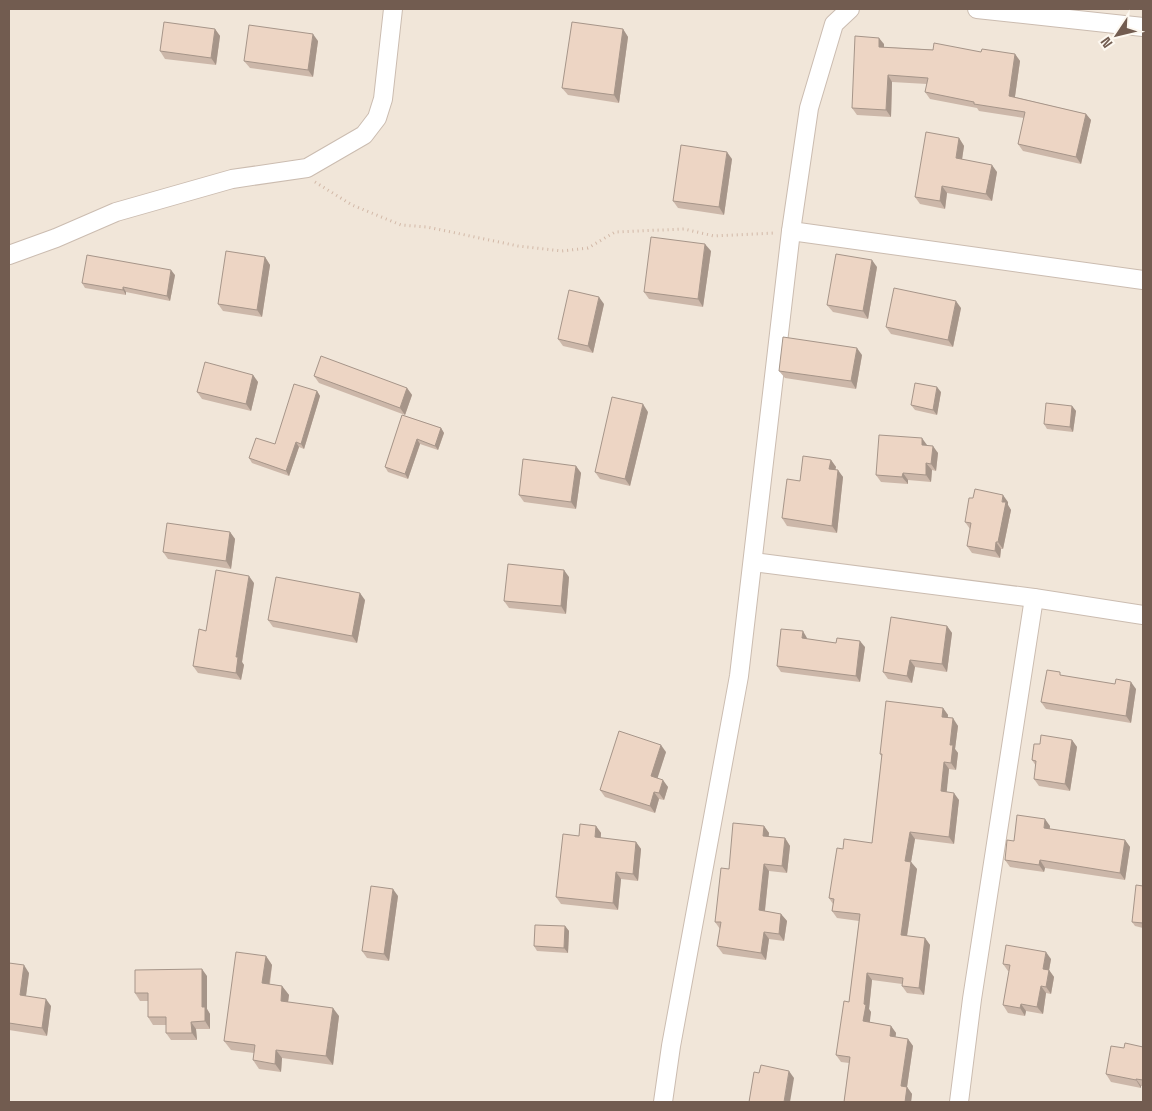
<svg xmlns="http://www.w3.org/2000/svg" width="1152" height="1111" font-family="'Space Grotesk',sans-serif">
<rect width="100%" height="100%" fill="#faf4e9"/>
<!-- residential -->
<rect fill="#f1e6d9" x="9" y="9" width="1134" height="1093"/>
<g fill="none" stroke-linecap="round" stroke-linejoin="round">
<defs>
<g id="minor">
<polyline points="977,9 1143,27"/>
<polyline points="791,231 1143,280"/>
<polyline points="9,255 56,238 116,212 232,179 307,168 364,135 377,118 383,99 393,9"/>
<polyline points="753,562 1034,598 1143,615"/>
<polyline points="663,1102 671,1046 739,676 791,231 809,108 834,24 850,9"/>
<polyline points="959,1102 972,999 1034,598"/>
</g>
</defs>
<!-- minor casing -->
<use href="#minor" stroke="#cbbcb0" stroke-width="20"/>
<!-- path -->
<polyline stroke="#d2b8a7" stroke-width="3" stroke-dasharray="1 4" stroke-linecap="butt" points="315,182 352,205 401,225 427,227 518,246 562,251 588,248 615,232 684,229 714,236 775,233"/>
<!-- minor -->
<use href="#minor" stroke="#fff" stroke-width="18"/>
</g>
<!-- wall -->
<g fill="#ccb7a9">
<polygon points="215,29 220,36 216,65 165,59 160,51"/>
<polygon points="623,29 628,37 619,103 568,95 562,88"/>
<polygon points="318,41 313,77 250,68 244,61"/>
<polygon points="884,44 884,47 1015,54 1020,61 1015,97 1086,114 1091,120 1081,164 1023,151 1018,144 1024,118 979,111 977,108 930,99 925,92 927,84 892,82 891,117 857,115 852,108"/>
<polygon points="959,138 964,146 962,159 997,172 992,201 947,193 945,209 920,204 915,197"/>
<polygon points="732,159 724,215 678,208 673,201"/>
<polygon points="711,251 703,307 649,299 644,292"/>
<polygon points="265,257 270,265 262,317 223,311 218,304"/>
<polygon points="877,267 868,319 833,312 827,305"/>
<polygon points="175,275 170,301 126,292 126,295 85,288 82,283"/>
<polygon points="604,304 593,353 563,346 558,339"/>
<polygon points="961,308 953,347 891,334 886,327"/>
<polygon points="862,355 856,389 785,378 779,371"/>
<polygon points="253,375 258,382 251,411 202,399 197,392"/>
<polygon points="314,376 407,388 412,395 405,415 319,383"/>
<polygon points="317,391 320,396 304,449 299,447 289,476 252,463 249,458 275,444"/>
<polygon points="941,392 937,415 915,410 911,405"/>
<polygon points="1072,406 1076,411 1073,432 1047,429 1044,424"/>
<polygon points="648,412 630,486 600,479 595,472"/>
<polygon points="402,415 441,428 444,433 438,450 420,444 408,479 388,472 385,467"/>
<polygon points="927,445 938,453 936,471 932,470 931,482 908,480 908,484 881,482 876,475"/>
<polygon points="831,460 836,467 835,469 843,477 837,533 787,526 782,518 800,481"/>
<polygon points="576,466 581,473 576,509 524,502 519,495"/>
<polygon points="1008,502 1008,505 1011,510 1003,549 1001,549 1000,558 972,553 967,546 970,529 965,522"/>
<polygon points="230,532 235,539 231,569 168,559 163,552"/>
<polygon points="569,577 566,614 509,608 504,601"/>
<polygon points="254,583 242,662 244,665 241,680 198,673 193,666 206,631"/>
<polygon points="365,600 357,643 273,627 268,620"/>
<polygon points="947,626 952,633 947,672 915,667 912,683 888,679 883,672"/>
<polygon points="807,638 807,639 865,647 860,682 781,672 777,666"/>
<polygon points="1063,676 1136,689 1131,723 1046,709 1041,702"/>
<polygon points="943,708 948,715 948,718 958,726 955,749 958,753 956,770 949,769 946,792 959,800 954,844 915,839 911,862 917,869 907,936 925,938 930,945 924,995 907,993 902,986 902,984 872,980 869,1009 871,1012 869,1022 891,1026 896,1033 895,1037 908,1039 913,1046 907,1087 912,1094 911,1102 844,1102 849,1063 841,1062 836,1055 849,1002 859,921 837,918 832,911 833,904 829,898 843,849 872,843 882,757 880,754"/>
<polygon points="1072,740 1077,747 1070,791 1039,786 1034,779 1036,766 1032,760 1040,744"/>
<polygon points="666,752 657,778 668,787 664,800 659,799 655,813 605,797 600,790"/>
<polygon points="596,826 601,833 601,838 636,842 641,849 638,881 621,879 618,910 561,904 556,897 579,836"/>
<polygon points="764,826 769,833 768,837 785,838 790,846 787,873 769,871 765,911 781,914 787,921 784,941 769,939 766,960 723,954 717,946 720,929 715,922 729,869"/>
<polygon points="1050,826 1050,829 1125,840 1130,847 1125,880 1045,868 1044,872 1010,867 1005,860 1014,841"/>
<polygon points="1143,886 1143,928 1135,926 1132,922"/>
<polygon points="398,896 389,961 367,958 362,951"/>
<polygon points="565,926 569,931 568,953 537,951 534,946"/>
<polygon points="266,956 272,965 270,984 282,986 289,995 288,1002 339,1016 333,1065 282,1058 281,1072 259,1069 253,1060 254,1053 231,1050 224,1041"/>
<polygon points="1051,959 1049,970 1054,977 1051,994 1046,993 1043,1014 1026,1011 1025,1016 1008,1013 1003,1005 1009,971 1008,971 1003,964"/>
<polygon points="9,963 29,973 26,996 51,1006 47,1036 9,1030"/>
<polygon points="207,976 207,1009 210,1014 210,1029 196,1029 197,1040 171,1040 166,1033 166,1025 153,1025 148,1017 148,1001 140,1001 135,993"/>
<polygon points="1143,1047 1143,1086 1141,1086 1141,1088 1111,1082 1106,1074 1124,1048"/>
</g>
<!-- shaded-wall -->
<g fill="#a69589">
<polygon points="215,29 220,36 216,65 211,58"/>
<polygon points="623,29 628,37 619,103 614,95"/>
<polygon points="313,34 318,41 313,77 308,70"/>
<polygon points="879,38 884,44 884,54 879,47"/>
<polygon points="1015,54 1020,61 1014,103 1009,96"/>
<polygon points="888,75 892,82 891,117 886,110"/>
<polygon points="1086,114 1091,120 1081,164 1076,157"/>
<polygon points="959,138 964,146 961,166 956,158"/>
<polygon points="727,152 732,159 724,215 719,207"/>
<polygon points="992,165 997,172 992,201 986,194"/>
<polygon points="942,186 947,193 945,209 940,201"/>
<polygon points="705,244 711,251 703,307 698,299"/>
<polygon points="265,257 270,265 262,317 257,310"/>
<polygon points="872,260 877,267 868,319 863,311"/>
<polygon points="171,270 175,275 170,301 167,296"/>
<polygon points="123,287 126,292 126,295 123,290"/>
<polygon points="599,297 604,304 593,353 588,346"/>
<polygon points="956,301 961,308 953,347 948,340"/>
<polygon points="857,348 862,355 856,389 851,381"/>
<polygon points="253,375 258,382 251,411 246,404"/>
<polygon points="937,387 941,392 937,415 933,410"/>
<polygon points="407,388 412,395 405,415 400,408"/>
<polygon points="317,391 320,396 304,449 301,444"/>
<polygon points="643,404 648,412 630,486 625,479"/>
<polygon points="1072,406 1076,411 1073,432 1070,427"/>
<polygon points="441,428 444,433 438,450 435,446"/>
<polygon points="922,438 927,445 922,445"/>
<polygon points="417,439 420,444 408,479 405,474"/>
<polygon points="296,442 299,447 289,476 286,471"/>
<polygon points="933,446 938,453 936,471 931,464"/>
<polygon points="831,460 836,467 834,476 829,469"/>
<polygon points="926,463 932,470 931,482 926,475"/>
<polygon points="576,466 581,473 576,509 571,502"/>
<polygon points="838,470 843,477 837,533 832,526"/>
<polygon points="903,473 908,480 908,484 902,477"/>
<polygon points="1003,495 1008,502 1008,505 1011,510 1003,549 998,542"/>
<polygon points="230,532 235,539 231,569 226,561"/>
<polygon points="996,542 1001,549 1000,558 995,551"/>
<polygon points="564,570 569,577 566,614 561,606"/>
<polygon points="249,576 254,583 242,662 244,665 241,680 236,673 236,657"/>
<polygon points="360,593 365,600 357,643 352,636"/>
<polygon points="947,626 952,633 947,672 942,664"/>
<polygon points="803,631 807,638 806,644 802,638"/>
<polygon points="860,641 865,647 860,682 856,676"/>
<polygon points="910,660 915,667 912,683 907,676"/>
<polygon points="1131,682 1136,689 1131,723 1126,716"/>
<polygon points="943,708 948,715 947,724 942,717"/>
<polygon points="953,718 958,726 955,749 958,753 956,770 951,763 950,745"/>
<polygon points="1072,740 1077,747 1070,791 1065,784"/>
<polygon points="661,745 666,752 656,783 651,776"/>
<polygon points="944,762 949,769 946,799 941,791"/>
<polygon points="663,780 668,787 664,800 659,793"/>
<polygon points="654,792 659,799 655,813 650,806"/>
<polygon points="954,793 959,800 954,844 949,837"/>
<polygon points="1045,819 1050,826 1049,835 1044,828"/>
<polygon points="596,826 601,833 600,845 595,837"/>
<polygon points="764,826 769,833 768,843 763,836"/>
<polygon points="910,832 915,839 910,868 905,861"/>
<polygon points="785,838 790,846 787,873 782,866"/>
<polygon points="1125,840 1130,847 1125,880 1120,873"/>
<polygon points="636,842 641,849 638,881 633,874"/>
<polygon points="1040,860 1045,868 1044,872 1039,865"/>
<polygon points="911,862 917,869 906,942 901,935"/>
<polygon points="764,864 769,871 764,918 759,910"/>
<polygon points="616,872 621,879 618,910 613,903"/>
<polygon points="393,889 398,896 389,961 384,954"/>
<polygon points="781,914 787,921 784,941 779,934"/>
<polygon points="565,926 569,931 568,953 564,948"/>
<polygon points="764,932 769,939 766,960 761,953"/>
<polygon points="925,938 930,945 924,995 919,988"/>
<polygon points="1046,952 1051,959 1048,976 1043,969"/>
<polygon points="266,956 272,965 268,992 262,983"/>
<polygon points="24,965 29,973 25,1003 20,995"/>
<polygon points="202,969 207,976 207,1009 210,1014 210,1029 205,1021 202,1007"/>
<polygon points="1049,970 1054,977 1051,994 1046,987"/>
<polygon points="867,973 872,980 869,1009 871,1012 869,1029 863,1021 864,1004"/>
<polygon points="282,986 289,995 287,1009 281,1001"/>
<polygon points="1041,986 1046,993 1043,1014 1037,1007"/>
<polygon points="46,999 51,1006 47,1036 42,1028"/>
<polygon points="1021,1004 1026,1011 1025,1016 1020,1008"/>
<polygon points="333,1008 339,1016 333,1065 326,1056"/>
<polygon points="191,1022 196,1029 197,1040 192,1033"/>
<polygon points="891,1026 896,1033 895,1043 890,1036"/>
<polygon points="908,1039 913,1046 907,1087 912,1094 911,1102 905,1102 901,1086"/>
<polygon points="276,1050 282,1058 281,1072 275,1064"/>
<polygon points="789,1071 794,1078 790,1102 784,1102"/>
<polygon points="1136,1079 1141,1086 1141,1088 1136,1080"/>
</g>
<!-- building -->
<g fill="#edd5c4" stroke="#a69589">
<polygon points="164,22 215,29 211,58 160,51"/>
<polygon points="572,22 623,29 614,95 562,88"/>
<polygon points="249,25 313,34 308,70 244,61"/>
<polygon points="855,36 879,38 879,47 933,50 934,43 981,52 982,49 1015,54 1009,96 1086,114 1076,157 1018,144 1025,112 974,104 974,102 925,92 928,78 888,75 886,110 852,108"/>
<polygon points="926,132 959,138 956,158 992,165 986,194 942,186 940,201 915,197"/>
<polygon points="681,145 727,152 719,207 673,201"/>
<polygon points="651,237 705,244 698,299 644,292"/>
<polygon points="226,251 265,257 257,310 218,304"/>
<polygon points="836,254 872,260 863,311 827,305"/>
<polygon points="87,255 171,270 167,296 123,287 123,290 82,283"/>
<polygon points="894,288 956,301 948,340 886,327"/>
<polygon points="569,290 599,297 588,346 558,339"/>
<polygon points="783,337 857,348 851,381 779,371"/>
<polygon points="321,356 407,388 400,408 314,376"/>
<polygon points="205,362 253,375 246,404 197,392"/>
<polygon points="915,383 937,387 933,410 911,405"/>
<polygon points="294,384 317,391 301,444 296,442 286,471 249,458 256,438 275,444"/>
<polygon points="612,397 643,404 625,479 595,472"/>
<polygon points="1046,403 1072,406 1070,427 1044,424"/>
<polygon points="402,415 441,428 435,446 417,439 405,474 385,467"/>
<polygon points="879,435 922,438 922,445 933,446 931,464 926,463 926,475 903,473 902,477 876,475"/>
<polygon points="803,456 831,460 829,469 838,470 832,526 782,518 787,479 800,481"/>
<polygon points="523,459 576,466 571,502 519,495"/>
<polygon points="975,489 1003,495 1002,502 1006,502 998,542 996,542 995,551 967,546 971,523 965,522 969,498 973,498"/>
<polygon points="167,523 230,532 226,561 163,552"/>
<polygon points="508,564 564,570 561,606 504,601"/>
<polygon points="216,570 249,576 236,657 238,657 236,673 193,666 199,629 206,631"/>
<polygon points="276,577 360,593 352,636 268,620"/>
<polygon points="891,617 947,626 942,664 910,660 907,676 883,672"/>
<polygon points="781,629 803,631 802,638 836,643 837,638 860,641 856,676 777,666"/>
<polygon points="1047,670 1060,672 1060,675 1115,684 1116,679 1131,682 1126,716 1041,702"/>
<polygon points="886,701 943,708 942,717 953,718 950,745 953,745 951,763 944,762 941,791 954,793 949,837 910,832 905,861 911,862 901,935 925,938 919,988 902,986 903,978 867,973 864,1004 866,1005 863,1021 891,1026 890,1036 908,1039 901,1086 907,1087 905,1102 844,1102 850,1057 836,1055 844,1001 849,1002 860,914 832,911 834,899 829,898 837,848 843,849 844,839 872,843 882,754 880,754"/>
<polygon points="619,731 661,745 651,776 663,780 659,793 654,792 650,806 600,790"/>
<polygon points="1041,735 1072,740 1065,784 1034,779 1036,761 1032,760 1034,744 1040,744"/>
<polygon points="1017,815 1045,819 1044,828 1125,840 1120,873 1040,860 1039,865 1005,860 1007,840 1014,841"/>
<polygon points="733,823 764,826 763,836 785,838 782,866 764,864 759,910 781,914 779,934 764,932 761,953 717,946 721,922 715,922 721,868 729,869"/>
<polygon points="580,824 596,826 595,837 636,842 633,874 616,872 613,903 556,897 563,834 579,836"/>
<polygon points="1136,885 1143,886 1143,923 1132,922"/>
<polygon points="371,886 393,889 384,954 362,951"/>
<polygon points="535,925 565,926 564,948 534,946"/>
<polygon points="1006,945 1046,952 1043,969 1049,970 1046,987 1041,986 1037,1007 1021,1004 1020,1008 1003,1005 1010,965 1003,964"/>
<polygon points="236,952 266,956 262,983 282,986 281,1001 333,1008 326,1056 276,1050 275,1064 253,1060 255,1045 224,1041"/>
<polygon points="9,963 24,965 20,995 46,999 42,1028 9,1023"/>
<polygon points="202,969 202,1007 205,1007 205,1021 191,1022 192,1033 166,1033 166,1017 148,1017 148,993 135,993 135,970"/>
<polygon points="1125,1043 1143,1047 1143,1080 1136,1079 1136,1080 1106,1074 1111,1046 1124,1048"/>
<polygon points="761,1065 789,1071 784,1102 749,1102 754,1072 759,1073"/>
</g>
<!-- border -->
<rect width="1152" height="1111" fill="none" stroke="#725c50" stroke-width="20"/>
<!-- north arrow -->
<g transform="translate(1117 35) rotate(235)" stroke="#fdf8f0" stroke-width="4" paint-order="stroke">
<path d="M0-4L9 19L0 12L-9 19Z" fill="#725c50"/>
<text y="-8" font-size="14" font-weight="bold" text-anchor="middle" fill="#725c50">N</text>
</g>
</svg>
